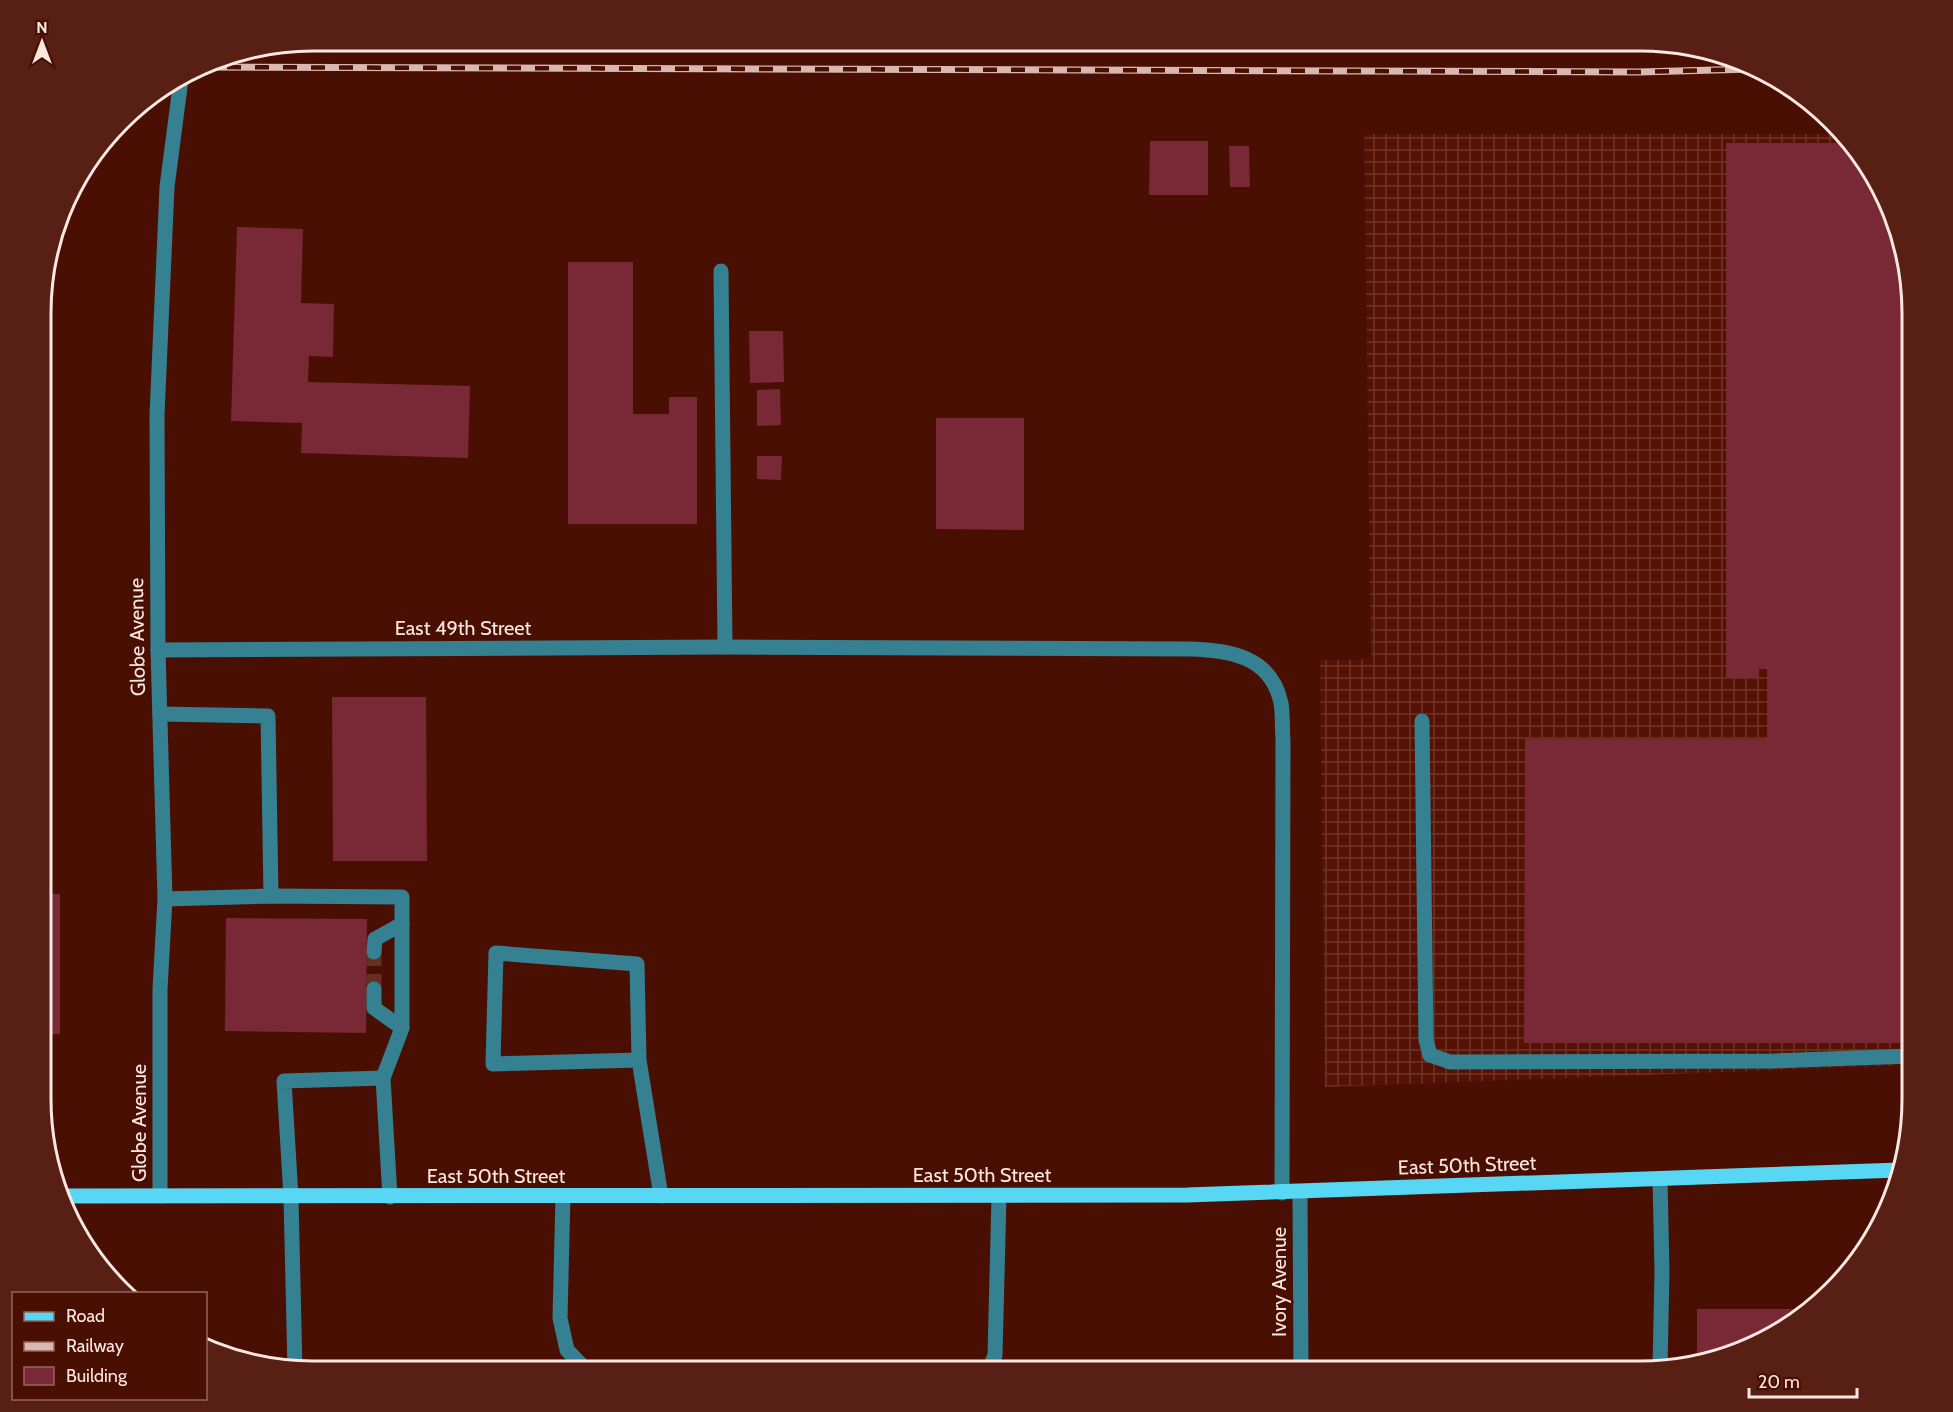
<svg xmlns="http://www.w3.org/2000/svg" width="1953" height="1412" font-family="Cabin,sans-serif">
<defs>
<pattern id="industrial-grid" width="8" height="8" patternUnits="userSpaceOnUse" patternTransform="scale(1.5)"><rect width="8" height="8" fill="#551103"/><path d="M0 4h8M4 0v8" fill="none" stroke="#6e3427"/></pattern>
</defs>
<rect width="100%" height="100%" fill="#4a0f03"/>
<!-- industrial -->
<polygon fill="url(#industrial-grid)" points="1364,134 1836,134 1884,192 1912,296 1912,1065 1325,1087 1320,660 1371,659"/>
<!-- building -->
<g fill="#792835">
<polygon points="1150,141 1208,141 1208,195 1149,195"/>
<polygon points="1726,143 1844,143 1884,192 1912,296 1912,1043 1524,1043 1525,739 1767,739 1767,669 1759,669 1759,678 1726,678"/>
<polygon points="1229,146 1249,146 1250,187 1230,187"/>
<polygon points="237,227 303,229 301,303 334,304 333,357 309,356 308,382 470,386 468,458 301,453 302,423 231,421"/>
<polygon points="568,262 633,262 633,414 669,414 669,397 697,397 697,524 568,524"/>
<polygon points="749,331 783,331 784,382 750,383"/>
<polygon points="780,389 781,425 757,426 757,390"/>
<polygon points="936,418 1024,418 1024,530 936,529"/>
<polygon points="757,456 782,456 781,480 757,479"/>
<polygon points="332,697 426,697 427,861 333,861"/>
<rect x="43" y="894" width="17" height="140"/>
<polygon points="226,918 367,919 366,1033 225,1031"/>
<polygon points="1697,1309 1802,1309 1761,1343 1697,1358"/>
</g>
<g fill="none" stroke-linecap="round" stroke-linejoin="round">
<!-- minor-tunnel -->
<polyline stroke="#652f24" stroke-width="15" stroke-dasharray="15 8" stroke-linecap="butt" points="374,989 374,952"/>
<!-- minor -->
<g stroke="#358191" stroke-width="15">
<polyline points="721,271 725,647"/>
<path d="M 158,650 L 725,647 L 1190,649 C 1229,650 1271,656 1281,703 C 1283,715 1282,728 1283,740 L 1282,1193"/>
<polyline points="160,714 268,716 271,896"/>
<polyline points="1422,721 1426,1040 1430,1055 1450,1062 1774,1061 1912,1056"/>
<polyline points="165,899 271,896 402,897 402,1028 383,1078"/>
<polyline points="374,952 375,939 402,924"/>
<polyline points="374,989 374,1008 402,1028"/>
<polyline points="639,1060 637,964 496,953 493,1064 639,1060 661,1196"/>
<polyline points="1300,1193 1301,1371"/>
<polyline points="160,1196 160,989 165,899 158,650 157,415 167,187 181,79"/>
<polyline points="563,1196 560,1318 567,1350 587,1371"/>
<polyline points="1660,1367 1662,1272 1660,1179"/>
<polyline points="295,1371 291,1197 284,1081 383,1078 390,1197"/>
<polyline points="989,1371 995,1355 999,1196"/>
</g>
<!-- major -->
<polyline stroke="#57d7f3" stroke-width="15" points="64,1196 1187,1195 1900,1170"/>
<defs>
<polyline id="rail" points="199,67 1639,72 1754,69"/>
</defs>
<!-- rail casing -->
<use href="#rail" stroke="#d8b8b1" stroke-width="7"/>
<!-- rail -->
<use href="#rail" stroke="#4a0f03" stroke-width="4.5" stroke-dasharray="14" stroke-linecap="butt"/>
</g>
<g text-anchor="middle" stroke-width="5" stroke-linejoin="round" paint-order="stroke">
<!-- street labels -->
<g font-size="20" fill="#ffe7e1" stroke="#4a0f03">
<text x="463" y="635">East 49th Street</text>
<text transform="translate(137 637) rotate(-91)" y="7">Globe Avenue</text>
<text transform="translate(139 1123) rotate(-90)" y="7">Globe Avenue</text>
<text transform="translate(1467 1165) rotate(-2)" y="7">East 50th Street</text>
<text x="982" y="1182">East 50th Street</text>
<text x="496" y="1183">East 50th Street</text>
<text transform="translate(1279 1282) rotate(-90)" y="7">Ivory Avenue</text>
</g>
</g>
<!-- crop -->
<path d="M0 0H1953V1412H0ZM313 51H1640A262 262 0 0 1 1902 313V1099A262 262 0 0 1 1640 1361H313A262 262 0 0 1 51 1099V313A262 262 0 0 1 313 51Z" fill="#582015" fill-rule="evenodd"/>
<path fill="none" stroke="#ffe7e1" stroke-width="3" d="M313 51H1640A262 262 0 0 1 1902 313V1099A262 262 0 0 1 1640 1361H313A262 262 0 0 1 51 1099V313A262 262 0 0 1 313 51Z"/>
<!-- legend -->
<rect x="12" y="1292" width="195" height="108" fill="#4a0f03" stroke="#92655c" stroke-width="1.5"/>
<rect x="24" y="1312" width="30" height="9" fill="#57d7f3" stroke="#92655c" stroke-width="1.5"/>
<text x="66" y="1322" font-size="18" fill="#ffe7e1">Road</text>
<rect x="24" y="1342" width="30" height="9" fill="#d8b8b1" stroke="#92655c" stroke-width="1.5"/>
<text x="66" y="1352" font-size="18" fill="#ffe7e1">Railway</text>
<rect x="24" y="1367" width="30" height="18" fill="#792835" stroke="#92655c" stroke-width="1.5"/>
<text x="66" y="1382" font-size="18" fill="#ffe7e1">Building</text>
<!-- north arrow -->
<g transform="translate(42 42)" stroke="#4a0f03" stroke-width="4.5" paint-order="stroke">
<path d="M0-4.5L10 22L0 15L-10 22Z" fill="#ffe7e1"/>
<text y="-9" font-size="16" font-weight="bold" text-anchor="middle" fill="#ffe7e1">N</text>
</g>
<!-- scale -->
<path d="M1749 1388v9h108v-9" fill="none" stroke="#ffe7e1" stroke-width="3"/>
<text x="1758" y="1388" font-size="18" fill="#ffe7e1" stroke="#4a0f03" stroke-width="4.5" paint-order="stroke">20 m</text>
</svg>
